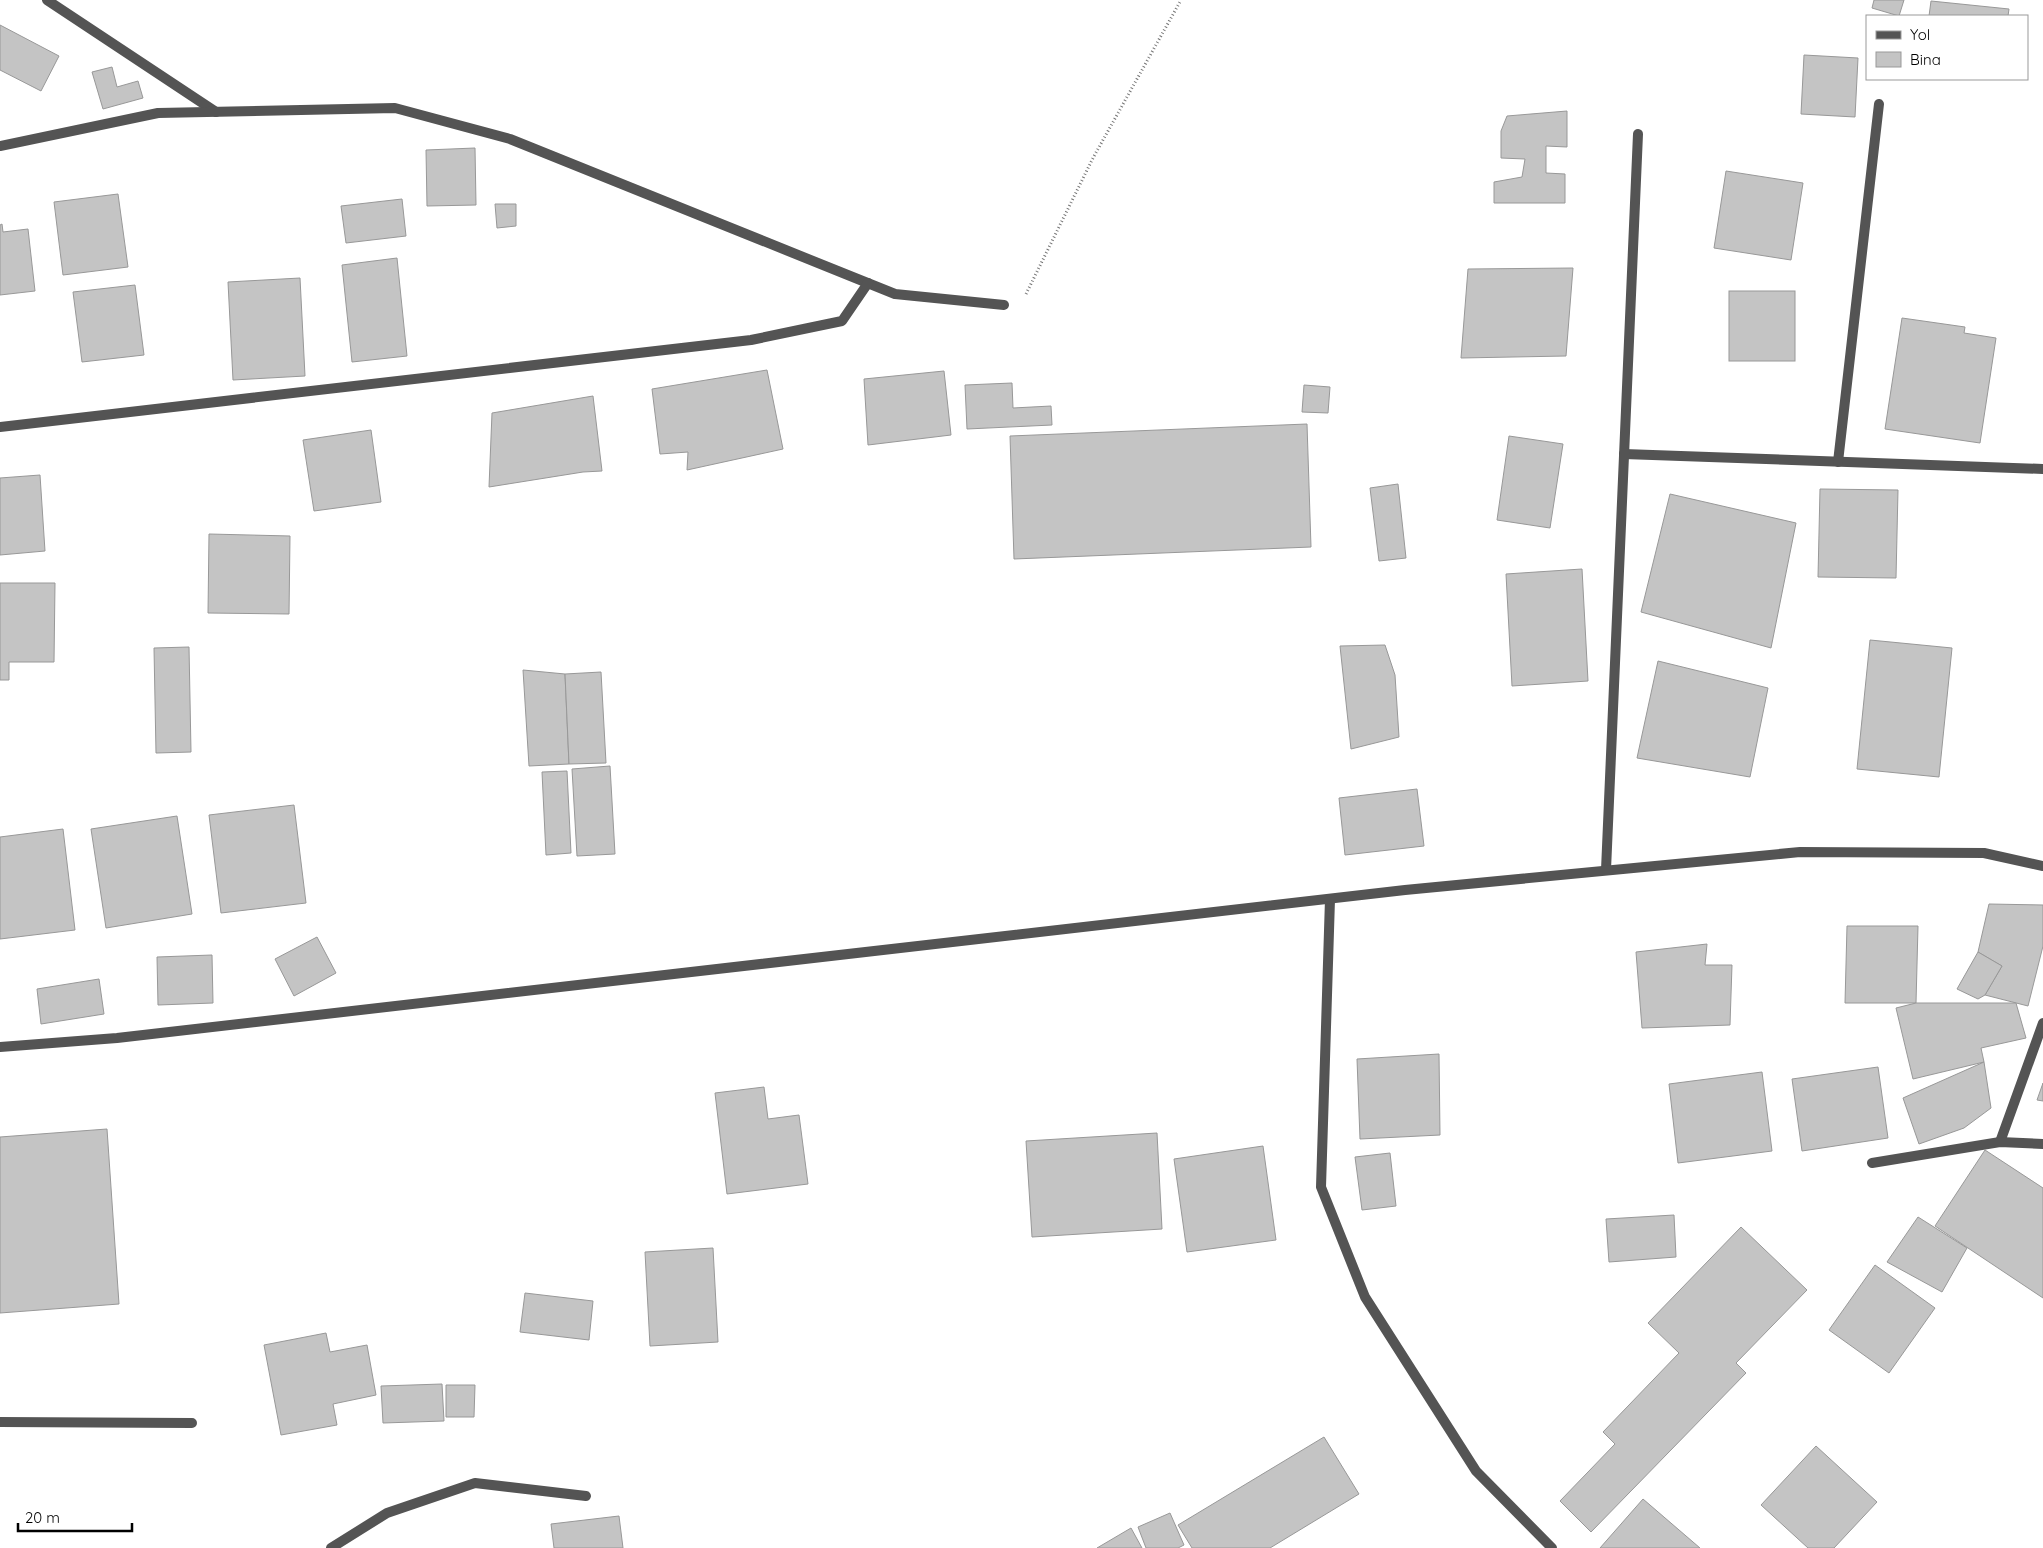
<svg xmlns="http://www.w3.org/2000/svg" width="2043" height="1548" font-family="Quicksand,sans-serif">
<rect width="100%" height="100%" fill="#fff"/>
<!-- building -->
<g fill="#c4c4c4" stroke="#989898">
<polygon points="1874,0 1904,0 1899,16 1872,8"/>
<polygon points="1931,1 2009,9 2008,16 1929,16"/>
<polygon points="0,25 59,56 41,91 0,70"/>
<polygon points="1804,55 1858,58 1855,117 1801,114"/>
<polygon points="112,67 117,87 138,81 143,98 103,109 92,72"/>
<polygon points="1567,111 1567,147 1546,146 1546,173 1565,174 1565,203 1494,203 1494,182 1522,177 1525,159 1501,158 1501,131 1507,116"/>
<polygon points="475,148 476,205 427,206 426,150"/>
<polygon points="1726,171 1803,183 1791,260 1714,248"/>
<polygon points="118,194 128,267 63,275 54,202"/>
<polygon points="402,199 406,236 346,243 341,206"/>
<polygon points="495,204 516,204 516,226 497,228"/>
<polygon points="2,224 3,232 28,229 35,291 0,295 0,225"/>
<polygon points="397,258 407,356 352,362 342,265"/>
<polygon points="1573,268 1566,356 1461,358 1468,269"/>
<polygon points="300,278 305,376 233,380 228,282"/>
<polygon points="135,285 144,355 82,362 73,292"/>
<rect x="1729" y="291" width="66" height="70"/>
<polygon points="1902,318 1965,327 1964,333 1996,338 1980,443 1885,429"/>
<polygon points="767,370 783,449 687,470 688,452 660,454 652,389"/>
<polygon points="944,371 951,435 868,445 864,379"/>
<polygon points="1012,383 1013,408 1051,406 1052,425 967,429 965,385"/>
<polygon points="1304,385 1330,387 1328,413 1302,412"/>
<polygon points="593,396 602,471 583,472 489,487 492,413"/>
<polygon points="1307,424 1311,547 1014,559 1010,436"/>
<polygon points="371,430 381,502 314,511 303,440"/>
<polygon points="1509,436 1563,444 1550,528 1497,520"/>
<polygon points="40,475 45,551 0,555 0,478"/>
<polygon points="1398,484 1406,558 1379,561 1370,488"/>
<polygon points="1820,489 1898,490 1896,578 1818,577"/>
<polygon points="1670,494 1796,523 1771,648 1641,612"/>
<polygon points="209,534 290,536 289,614 208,613"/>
<polygon points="1582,569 1588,681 1512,686 1506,574"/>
<polygon points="0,583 55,583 54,662 9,662 9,680 0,680"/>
<polygon points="1870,640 1952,648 1939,777 1857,769"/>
<polygon points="1385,645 1395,675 1399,737 1351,749 1340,646"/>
<polygon points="189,647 191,752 156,753 154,648"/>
<polygon points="1658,661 1768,688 1750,777 1637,758"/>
<polygon points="523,670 565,674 569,764 529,766"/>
<polygon points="601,672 606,763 569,764 565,674"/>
<polygon points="610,766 615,854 577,856 572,769"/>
<polygon points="567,771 571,853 546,855 542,772"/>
<polygon points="1417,789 1424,846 1345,855 1339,798"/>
<polygon points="294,805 306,903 221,913 209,815"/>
<polygon points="177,816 192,914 106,928 91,829"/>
<polygon points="63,829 75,930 0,939 0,837"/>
<polygon points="1989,904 2043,905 2043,946 2028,1006 1985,995 2002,966 1978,952"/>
<polygon points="1847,926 1918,926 1916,1003 1845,1003"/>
<polygon points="317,937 336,973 294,996 275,959"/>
<polygon points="1707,944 1705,965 1732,965 1730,1025 1642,1028 1636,952"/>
<polygon points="1978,952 2002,966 1985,995 1978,999 1957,989"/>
<polygon points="212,955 213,1003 158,1005 157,957"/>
<polygon points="99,979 104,1014 41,1024 37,989"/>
<polygon points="1916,1003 2016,1003 2026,1038 1981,1048 1984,1062 1913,1079 1896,1008"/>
<polygon points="1439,1054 1440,1135 1360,1139 1357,1059"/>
<polygon points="1984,1062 1991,1108 1964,1128 1919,1144 1903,1098"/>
<polygon points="1878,1067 1888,1138 1802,1151 1792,1079"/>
<polygon points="1762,1072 1772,1151 1678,1163 1669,1084"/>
<polygon points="2043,1083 2043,1101 2037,1100"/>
<polygon points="764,1087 768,1119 799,1115 808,1184 727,1194 715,1093"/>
<polygon points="107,1129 119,1304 0,1313 0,1137"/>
<polygon points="1157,1133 1162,1229 1032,1237 1026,1141"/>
<polygon points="1263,1146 1276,1240 1187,1252 1174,1159"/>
<polygon points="1985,1150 2043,1188 2043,1298 1935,1226"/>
<polygon points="1390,1153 1396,1206 1362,1210 1355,1157"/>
<polygon points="1674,1215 1676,1257 1609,1262 1606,1219"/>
<polygon points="1918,1217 1967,1248 1942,1292 1887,1262"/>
<polygon points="1741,1227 1807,1290 1736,1363 1746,1373 1591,1532 1560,1501 1615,1444 1603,1432 1679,1353 1648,1323"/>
<polygon points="713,1248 718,1342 650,1346 645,1252"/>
<polygon points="1875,1265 1935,1308 1889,1373 1829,1330"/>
<polygon points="525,1293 593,1301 589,1340 520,1332"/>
<polygon points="326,1333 330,1352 367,1345 376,1395 333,1404 337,1425 281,1435 264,1345"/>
<polygon points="442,1384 444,1421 383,1423 381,1386"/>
<polygon points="446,1385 475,1385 474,1417 446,1417"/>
<polygon points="1324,1437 1359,1494 1270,1548 1192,1548 1178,1525"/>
<polygon points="1816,1446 1877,1502 1834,1548 1808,1548 1761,1505"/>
<polygon points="1643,1499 1700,1548 1600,1548"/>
<polygon points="1170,1513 1184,1545 1178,1548 1146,1548 1138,1527"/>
<polygon points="619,1516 623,1548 554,1548 551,1524"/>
<polygon points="1131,1528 1142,1548 1097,1548"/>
</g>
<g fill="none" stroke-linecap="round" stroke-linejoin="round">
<!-- path -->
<polyline stroke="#767676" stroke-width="3" stroke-dasharray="1 2.5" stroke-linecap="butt" points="1026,294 1093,158 1181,0"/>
<!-- minor -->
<g stroke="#545454" stroke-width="10">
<polyline points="47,0 216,112"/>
<polyline points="0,146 158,113 395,108 510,139 895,294 1004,305"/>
<polyline points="0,427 751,340 842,321 868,283"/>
<polyline points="1624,454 2043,469"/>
<polyline points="1838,462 1879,104"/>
<polyline points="1606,870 1638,134"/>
<polyline points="1330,899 1321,1187 1365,1297 1476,1471 1552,1548"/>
<polyline points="2000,1142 2043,1023"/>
<polyline points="1872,1163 2000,1142 2043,1144"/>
<polyline points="0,1422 192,1423"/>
<polyline points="331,1548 387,1513 475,1483 586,1496"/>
</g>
<!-- tertiary -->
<polyline stroke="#545454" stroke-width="10" points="0,1047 117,1038 1405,890 1800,852 1984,853 2043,866"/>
</g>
<!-- legend -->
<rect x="1866" y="15" width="162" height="65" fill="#ffffff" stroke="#999999"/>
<rect x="1876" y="31" width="25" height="8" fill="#545454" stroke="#999999"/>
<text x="1910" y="40" font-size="15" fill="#000000">Yol</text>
<rect x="1876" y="52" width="25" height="15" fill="#c4c4c4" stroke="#999999"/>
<text x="1910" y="65" font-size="15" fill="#000000">Bina</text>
<!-- scale -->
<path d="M18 1523v8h114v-8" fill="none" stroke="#000000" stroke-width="2.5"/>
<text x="25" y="1523" font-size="15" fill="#000000" stroke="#ffffff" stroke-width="4" paint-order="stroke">20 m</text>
</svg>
